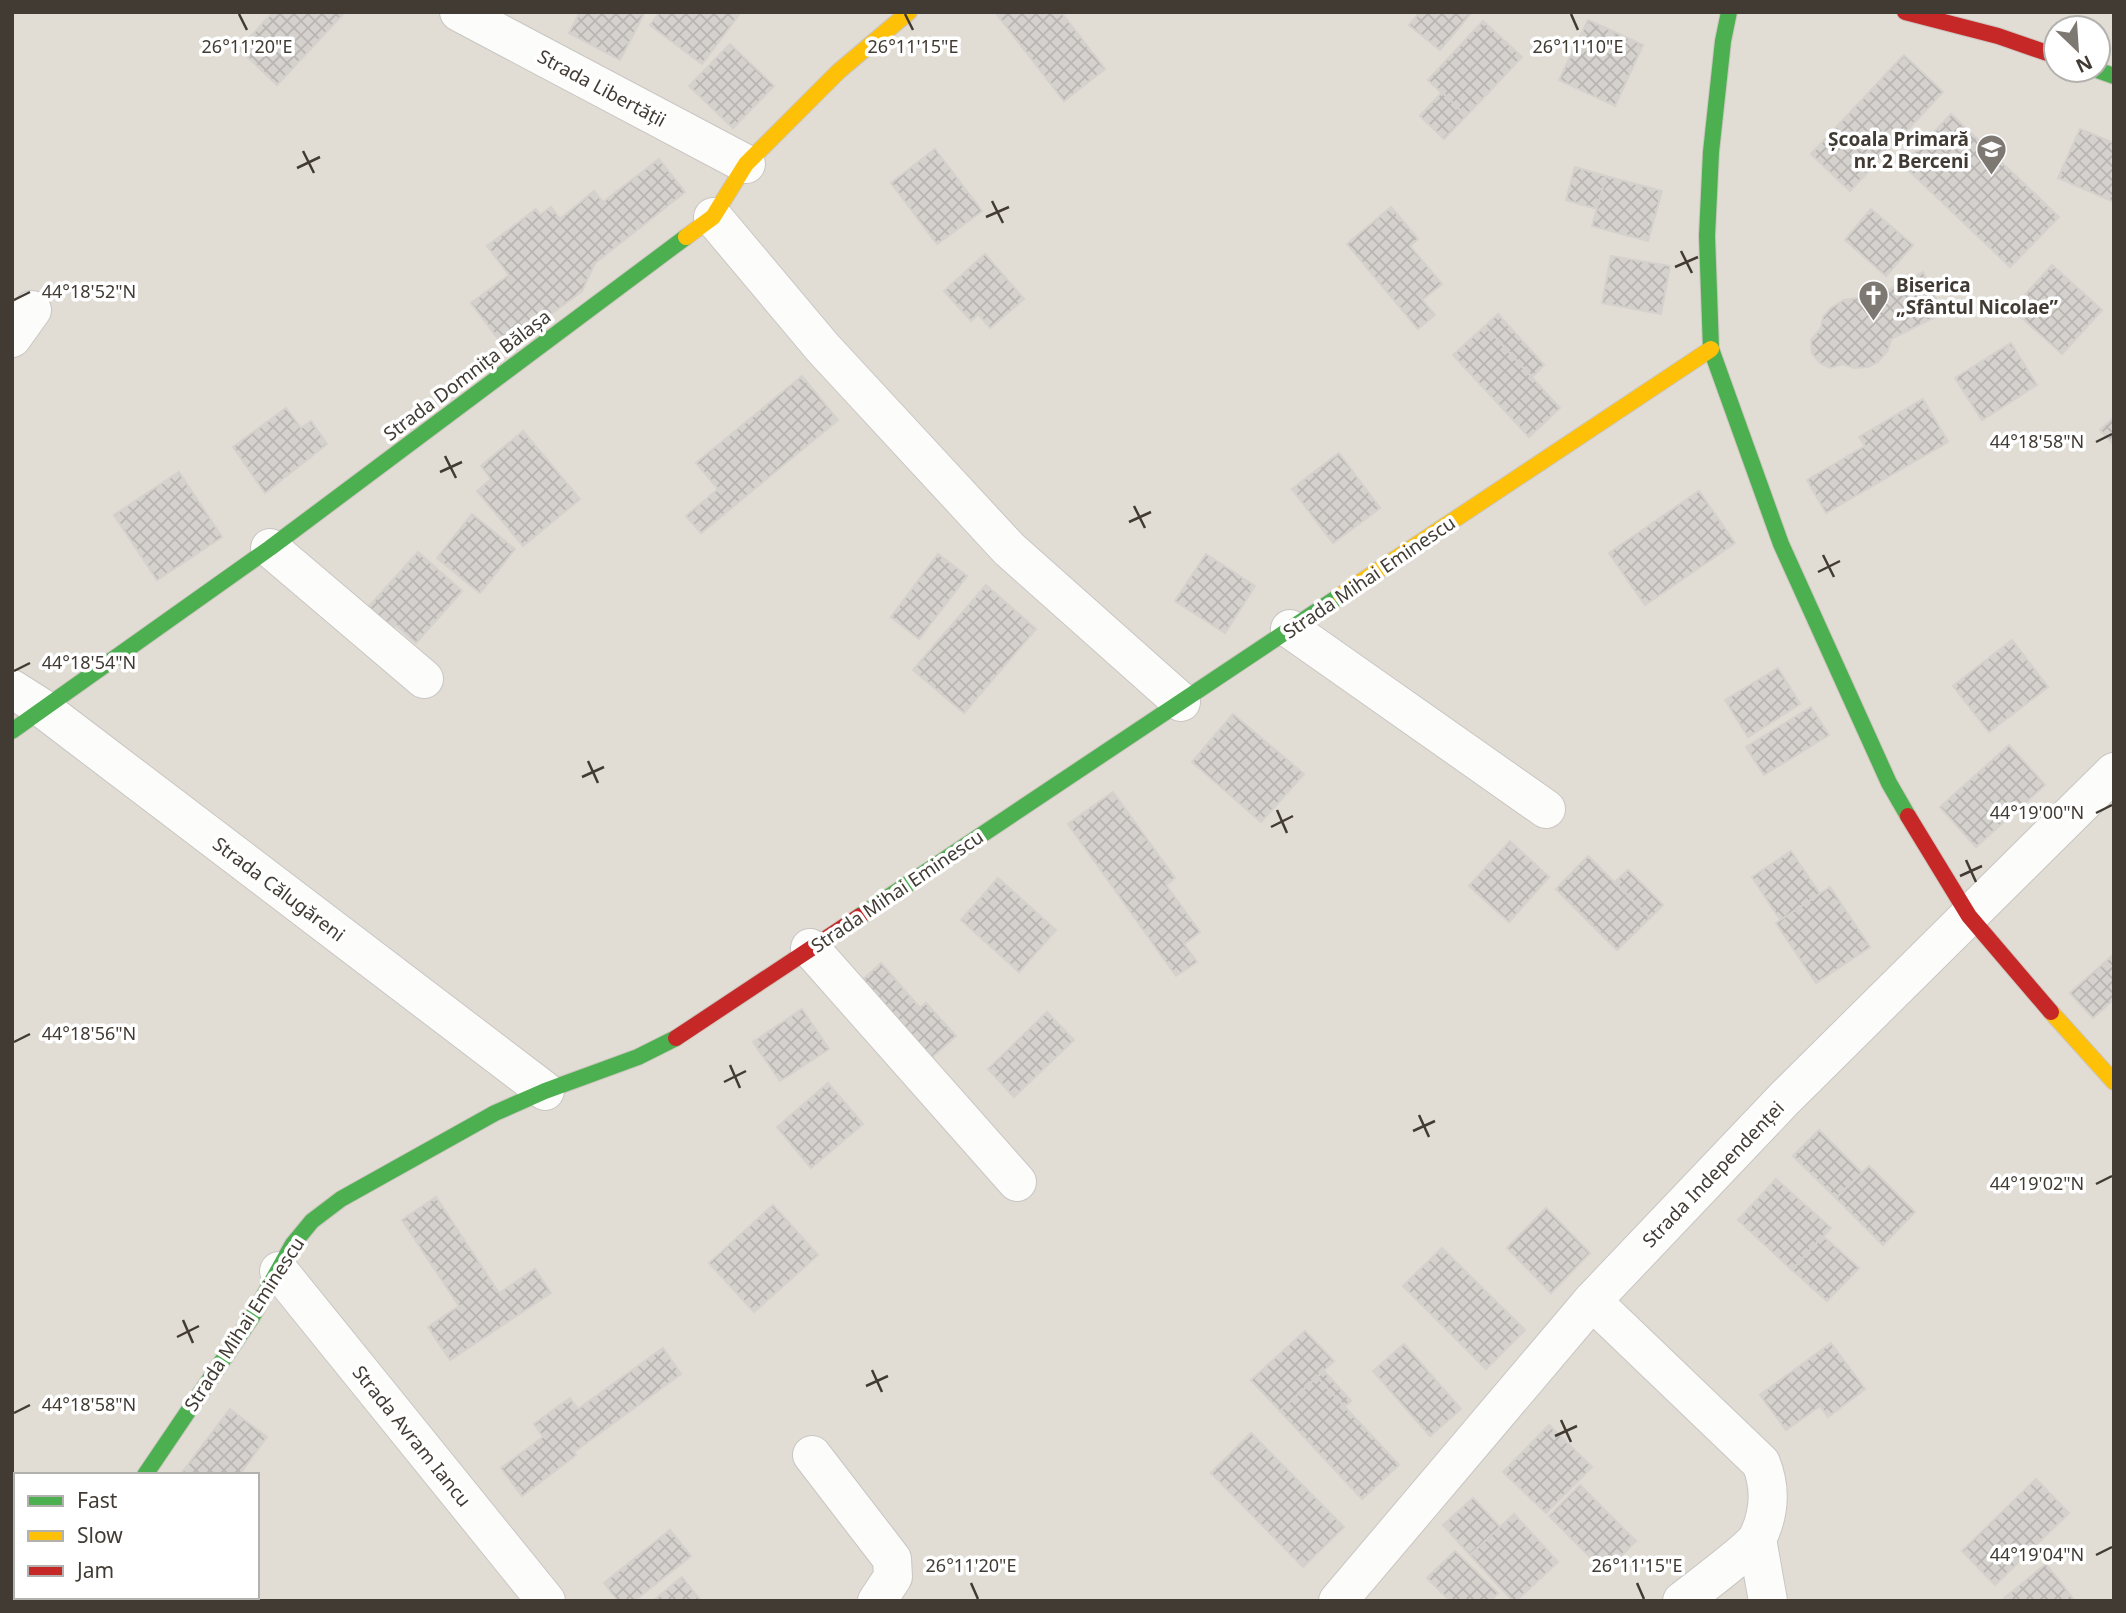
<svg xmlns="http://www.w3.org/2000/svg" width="2126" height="1613" font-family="'Noto Sans',sans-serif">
<defs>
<pattern id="building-cross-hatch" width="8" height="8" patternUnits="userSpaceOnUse" patternTransform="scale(1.75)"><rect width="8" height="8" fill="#d5d2ce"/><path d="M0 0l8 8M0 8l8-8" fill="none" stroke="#b8b5b2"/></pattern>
</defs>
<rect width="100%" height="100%" fill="#edeae7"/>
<!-- residential -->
<path fill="#e1dcd4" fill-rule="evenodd" d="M 12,12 L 2114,12 L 2114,1601 L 12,1601 ZM 2056,28 L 2098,28 L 2098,70 L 2056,70 ZM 16,1475 L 257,1475 L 257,1597 L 16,1597 Z"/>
<!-- building -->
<g fill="url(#building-cross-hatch)" stroke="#d5d1cd" stroke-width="2">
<polygon points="273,12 345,12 277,85 239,49"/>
<polygon points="580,12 645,12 620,60 569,33"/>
<polygon points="660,12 741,12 702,64 650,25"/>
<polygon points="995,12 1061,12 1105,69 1064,101"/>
<polygon points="1420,12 1472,12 1440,50 1409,25"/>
<polygon points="1588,20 1643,45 1615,106 1559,80"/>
<polygon points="1483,21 1522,57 1466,116 1428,80"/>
<polygon points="730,44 774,86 733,128 689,86"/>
<polygon points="1904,55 1943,92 1850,191 1811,154"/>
<polygon points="1442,92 1466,116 1444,139 1420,116"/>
<polygon points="1951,114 2059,217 2010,267 1903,165"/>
<polygon points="2080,129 2114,143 2114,202 2058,178"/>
<polygon points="935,149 982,211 937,244 891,183"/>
<polygon points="659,159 685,192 595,263 582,291 505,348 471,303 509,275 487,246 536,209 540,215 551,207 560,219 594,191 603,202"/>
<polygon points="1575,167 1606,176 1597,209 1566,200"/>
<polygon points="1606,176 1662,191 1648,241 1592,226"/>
<polygon points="1391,207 1418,239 1410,246 1442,284 1422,300 1435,315 1418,329 1347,244"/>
<polygon points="1871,209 1913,245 1886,276 1845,240"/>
<polygon points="985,254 1024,299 990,328 978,314 971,321 944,291"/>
<polygon points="1611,256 1670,266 1661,314 1602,303"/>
<polygon points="2052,265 2102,310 2062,354 2012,309"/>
<polygon points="1923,272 1943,313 1891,339 1888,350 1878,362 1868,367 1854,368 1843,364 1830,368 1820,363 1812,353 1811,340 1821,328 1823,317 1831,308 1844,300 1857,298 1868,300"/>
<polygon points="1498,314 1544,365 1532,377 1485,326"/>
<polygon points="1485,326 1560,408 1529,437 1453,355"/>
<polygon points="2011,343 2037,385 1982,420 1955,378"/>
<polygon points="802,376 838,420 701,533 686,516 718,489 696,463"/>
<polygon points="1923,399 1948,442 1826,513 1807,480 1865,446 1859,437"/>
<polygon points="286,408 301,428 311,421 327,444 265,493 233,447"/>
<polygon points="2114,417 2114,445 2100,430"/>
<polygon points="523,431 580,499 523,546 477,491 491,479 481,466"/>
<polygon points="1339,453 1380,508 1333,543 1292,489"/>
<polygon points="179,472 222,537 157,580 114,515"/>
<polygon points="1699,491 1735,543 1645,605 1609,553"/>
<polygon points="472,514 515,549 480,593 437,558"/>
<polygon points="418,552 462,591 416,643 396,625 387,636 362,614"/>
<polygon points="938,554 967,576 919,639 891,617"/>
<polygon points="1206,554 1255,586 1225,633 1175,601"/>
<polygon points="986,585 1036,629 964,713 913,670"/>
<polygon points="2012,640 2048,687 1989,732 1953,686"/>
<polygon points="1778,668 1800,704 1748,737 1725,700"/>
<polygon points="1811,707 1829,735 1764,775 1746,747"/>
<polygon points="1233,714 1304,774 1261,822 1192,762"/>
<polygon points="2009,745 2045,785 1976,847 1940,807"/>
<polygon points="1113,792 1175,878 1166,885 1200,932 1184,944 1197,962 1176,976 1068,824"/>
<polygon points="1510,841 1549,877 1509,922 1469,886"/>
<polygon points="1791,851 1820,894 1781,921 1752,877"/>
<polygon points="1588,856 1650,918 1617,950 1556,889"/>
<polygon points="1628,870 1663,905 1650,918 1615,882"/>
<polygon points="998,878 1056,930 1019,972 961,920"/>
<polygon points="1830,887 1870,947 1816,983 1776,923"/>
<polygon points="2114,954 2114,999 2093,1018 2070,993"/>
<polygon points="881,963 920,1008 926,1003 956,1036 922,1066 854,988"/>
<polygon points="802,1009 829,1049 780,1081 753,1042"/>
<polygon points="1047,1012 1074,1040 1014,1097 988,1069"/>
<polygon points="828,1083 863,1124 811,1168 777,1127"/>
<polygon points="1819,1130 1862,1173 1836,1198 1793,1156"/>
<polygon points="1869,1166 1915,1212 1883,1245 1836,1198"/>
<polygon points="1776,1179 1831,1228 1792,1270 1738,1220"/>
<polygon points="436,1197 499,1293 535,1269 551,1293 450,1360 428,1327 459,1306 402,1220"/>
<polygon points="773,1205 818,1255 754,1312 709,1263"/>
<polygon points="1546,1208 1590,1253 1551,1293 1507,1248"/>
<polygon points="1823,1236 1859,1268 1827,1301 1792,1270"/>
<polygon points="1442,1248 1525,1330 1486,1369 1403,1286"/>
<polygon points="1305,1331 1334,1361 1280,1411 1251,1380"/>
<polygon points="1831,1343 1865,1389 1828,1417 1820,1406 1786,1430 1760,1395"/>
<polygon points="1404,1344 1461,1409 1430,1436 1373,1371"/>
<polygon points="663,1348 681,1374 574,1452 576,1455 522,1496 501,1468 543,1437 534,1424 570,1398 578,1409"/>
<polygon points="1324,1371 1351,1401 1344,1407 1317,1377"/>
<polygon points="1317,1377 1399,1465 1362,1499 1280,1411"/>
<polygon points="230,1409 267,1437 239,1475 180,1475"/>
<polygon points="1549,1425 1592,1467 1546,1513 1503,1472"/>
<polygon points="1251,1433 1344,1527 1303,1567 1211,1473"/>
<polygon points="2036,1479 2069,1513 1995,1585 1962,1551"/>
<polygon points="1580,1485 1636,1541 1605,1572 1549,1516"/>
<polygon points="1473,1498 1500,1527 1470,1555 1443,1525"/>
<polygon points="1514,1514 1558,1562 1516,1601 1513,1601 1470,1555"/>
<polygon points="670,1530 691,1556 634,1601 618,1601 604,1583"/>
<polygon points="1455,1551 1498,1593 1490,1601 1450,1601 1427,1578"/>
<polygon points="2046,1564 2075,1601 2007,1601 2004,1598"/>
<polygon points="682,1577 701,1601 653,1601"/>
</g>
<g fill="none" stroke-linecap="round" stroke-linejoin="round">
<defs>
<g id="street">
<polyline points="459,12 746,164"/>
<polyline points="713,217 823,348 1009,549 1181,702"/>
<polyline points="12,338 32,310"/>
<polyline points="270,548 424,679"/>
<polyline points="1290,629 1546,809"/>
<polyline points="12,689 42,708 545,1091"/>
<polyline points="810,948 1017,1182"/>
<polyline points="279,1271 546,1601"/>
<path d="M 1592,1301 L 1761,1463 C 1771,1488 1770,1512 1758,1537 C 1752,1548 1696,1590 1682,1601"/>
<polyline points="812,1455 892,1559 893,1577 877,1601"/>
<polyline points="1757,1539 1768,1601"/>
<polyline points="56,1601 59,1597"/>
<polyline points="1338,1601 1592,1301 1784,1099 2114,772"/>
</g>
<g id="fast">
<polyline points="1729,12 1723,41 1711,152 1707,236 1711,349 1781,544 1889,783 1908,816"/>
<polyline points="2097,70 2114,76"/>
<polyline points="12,731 270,548 686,237"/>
<polyline points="860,916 1341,595"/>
<polyline points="145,1475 252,1317 293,1244 312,1221 341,1199 495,1113 545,1091 638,1057 676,1038"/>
</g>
<g id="slow">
<polyline points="686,237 713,217 746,164 839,71 909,12"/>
<polyline points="1341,595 1711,349"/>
<polyline points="2051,1012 2114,1082"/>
</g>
<g id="jam">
<polyline points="1905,12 1998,36 2056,56"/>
<polyline points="1908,816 1969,916 2051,1012"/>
<polyline points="676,1038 860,916"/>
</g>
</defs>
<!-- street casing -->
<use href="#street" stroke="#c9c6c3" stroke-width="40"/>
<!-- fast casing -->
<use href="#fast" stroke="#ccc6be" stroke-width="18"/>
<!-- slow casing -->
<use href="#slow" stroke="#ccc6be" stroke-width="18"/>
<!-- jam casing -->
<use href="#jam" stroke="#ccc6be" stroke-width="18"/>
<!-- street -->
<use href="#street" stroke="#fcfcfb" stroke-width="38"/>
<!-- fast -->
<use href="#fast" stroke="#4caf50" stroke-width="16"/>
<!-- slow -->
<use href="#slow" stroke="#ffc107" stroke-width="16"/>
<!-- jam -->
<use href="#jam" stroke="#c62828" stroke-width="16"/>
</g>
<!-- ticks -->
<path fill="none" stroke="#423b34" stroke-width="2.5" d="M 239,14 L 247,30M 905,14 L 913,30M 1571,14 L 1578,30M 303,151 L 314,173M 297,168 L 320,157M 992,201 L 1003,223M 986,217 L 1009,207M 1681,251 L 1692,273M 1675,267 L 1698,257M 14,300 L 30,292M 2096,442 L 2112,434M 445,456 L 456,478M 440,472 L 462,462M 1134,506 L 1145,528M 1129,522 L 1151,512M 1823,555 L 1834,577M 1818,572 L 1840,561M 14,671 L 30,663M 588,761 L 598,783M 582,777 L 604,767M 1277,810 L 1287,833M 2096,813 L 2112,805M 1271,827 L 1293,816M 1966,860 L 1976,882M 1960,876 L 1982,866M 14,1042 L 30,1034M 730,1065 L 740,1088M 724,1082 L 746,1071M 1419,1115 L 1429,1137M 1413,1131 L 1435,1121M 2096,1184 L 2112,1176M 183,1320 L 193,1343M 177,1337 L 199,1326M 872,1370 L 882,1392M 866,1386 L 888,1376M 14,1413 L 30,1405M 1561,1420 L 1571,1442M 1555,1436 L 1577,1426M 2096,1555 L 2112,1547M 971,1583 L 978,1599M 1637,1583 L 1644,1599"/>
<!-- icons -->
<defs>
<symbol id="school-pin" viewBox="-11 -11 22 30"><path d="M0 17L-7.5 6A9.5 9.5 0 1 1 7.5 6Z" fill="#7e7873" stroke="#fff"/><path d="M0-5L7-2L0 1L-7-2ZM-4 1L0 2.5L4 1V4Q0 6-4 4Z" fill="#fff"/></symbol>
<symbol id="church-pin" viewBox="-11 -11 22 30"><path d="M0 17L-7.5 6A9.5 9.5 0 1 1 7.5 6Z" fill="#7e7873" stroke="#fff"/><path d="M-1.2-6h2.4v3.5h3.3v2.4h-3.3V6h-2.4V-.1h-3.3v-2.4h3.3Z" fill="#fff"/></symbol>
</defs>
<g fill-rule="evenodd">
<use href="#school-pin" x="1974" y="132" width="35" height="47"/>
<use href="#church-pin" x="1856" y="278" width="35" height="47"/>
</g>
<g text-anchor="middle" stroke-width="7" stroke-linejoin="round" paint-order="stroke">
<!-- street labels -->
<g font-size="19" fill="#423b34" stroke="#fff">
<text transform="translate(602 88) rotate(28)" y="7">Strada Libertății</text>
<text transform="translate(467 375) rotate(-37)" y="7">Strada Domnița Bălașa</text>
<text transform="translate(1369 577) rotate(-34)" y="7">Strada Mihai Eminescu</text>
<text transform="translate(279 889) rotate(37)" y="7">Strada Călugăreni</text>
<text transform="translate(897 891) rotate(-34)" y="7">Strada Mihai Eminescu</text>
<text transform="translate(1713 1174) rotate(-46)" y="7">Strada Independenței</text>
<text transform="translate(244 1324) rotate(-57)" y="7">Strada Mihai Eminescu</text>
<text transform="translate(412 1436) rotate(51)" y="7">Strada Avram Iancu</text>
</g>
<!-- poi labels -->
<g font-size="19" font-weight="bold" fill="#423b34" stroke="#fff" text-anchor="end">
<text x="1969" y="146">Școala Primară<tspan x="1969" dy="22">nr. 2 Berceni</tspan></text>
<text x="1896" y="292" text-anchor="start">Biserica<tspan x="1896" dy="22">„Sfântul Nicolae”</tspan></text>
</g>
</g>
<g font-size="18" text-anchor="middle" fill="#423b34" stroke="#fff" stroke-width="7" stroke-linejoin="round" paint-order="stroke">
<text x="247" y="53">26°11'20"E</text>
<text x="913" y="53">26°11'15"E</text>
<text x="1578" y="53">26°11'10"E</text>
<text x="89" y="298">44°18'52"N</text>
<text x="2037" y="448">44°18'58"N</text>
<text x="89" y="669">44°18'54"N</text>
<text x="2037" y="819">44°19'00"N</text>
<text x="89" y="1040">44°18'56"N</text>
<text x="2037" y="1190">44°19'02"N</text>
<text x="89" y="1411">44°18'58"N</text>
<text x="2037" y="1561">44°19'04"N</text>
<text x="971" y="1572">26°11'20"E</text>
<text x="1637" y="1572">26°11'15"E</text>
</g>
<!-- border -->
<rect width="2126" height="1613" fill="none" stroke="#423b34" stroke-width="28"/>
<!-- legend -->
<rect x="14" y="1473" width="245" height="126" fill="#ffffff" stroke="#b3b1ae" stroke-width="2"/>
<rect x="28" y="1496" width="35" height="10" fill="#4caf50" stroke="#b3b1ae" stroke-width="2"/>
<text x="77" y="1508" font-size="21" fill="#423b34">Fast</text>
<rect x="28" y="1531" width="35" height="10" fill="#ffc107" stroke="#b3b1ae" stroke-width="2"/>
<text x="77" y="1543" font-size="21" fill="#423b34">Slow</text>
<rect x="28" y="1566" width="35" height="10" fill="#c62828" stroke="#b3b1ae" stroke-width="2"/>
<text x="77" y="1578" font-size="21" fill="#423b34">Jam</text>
<!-- north arrow -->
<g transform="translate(2077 49) rotate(155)"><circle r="33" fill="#ffffff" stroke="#b3b1ae" stroke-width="2"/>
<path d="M0-5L12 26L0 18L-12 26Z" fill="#7e7873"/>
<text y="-10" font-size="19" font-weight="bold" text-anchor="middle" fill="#423b34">N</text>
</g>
</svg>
